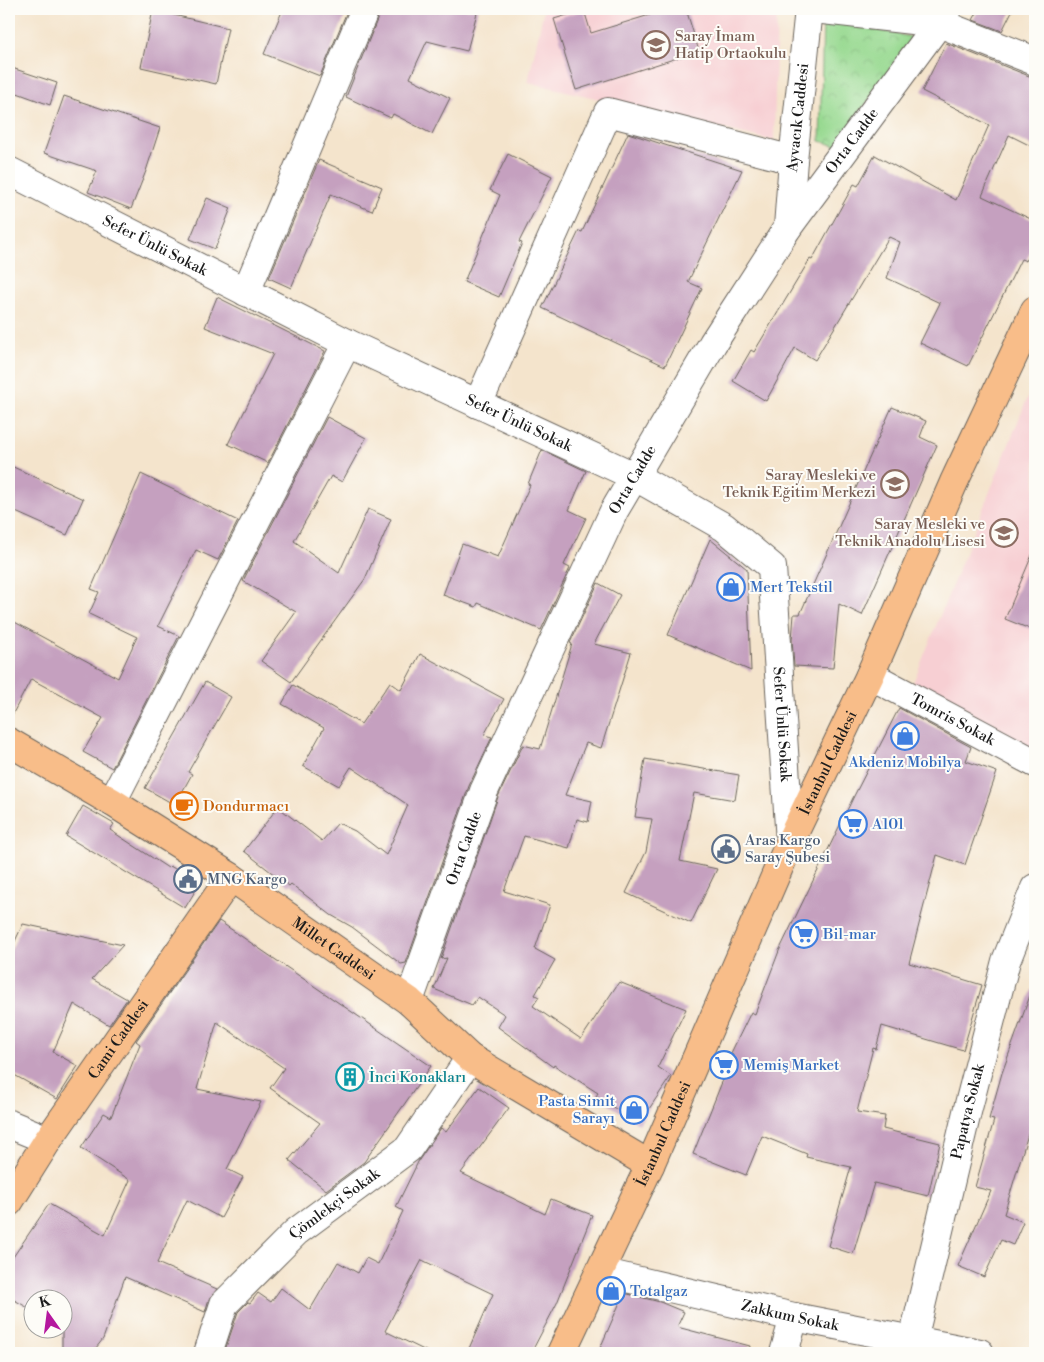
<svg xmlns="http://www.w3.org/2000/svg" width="1044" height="1362" font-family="'Libre Bodoni',serif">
<defs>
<pattern id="park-crowns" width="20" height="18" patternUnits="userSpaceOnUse" patternTransform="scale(1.25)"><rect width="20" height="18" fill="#97d990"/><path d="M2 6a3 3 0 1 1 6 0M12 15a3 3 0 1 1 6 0" fill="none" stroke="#82ba7c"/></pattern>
</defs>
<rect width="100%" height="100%" fill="#fdfcf7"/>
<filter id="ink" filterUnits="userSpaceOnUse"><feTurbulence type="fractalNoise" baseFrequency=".02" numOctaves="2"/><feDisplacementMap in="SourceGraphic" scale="10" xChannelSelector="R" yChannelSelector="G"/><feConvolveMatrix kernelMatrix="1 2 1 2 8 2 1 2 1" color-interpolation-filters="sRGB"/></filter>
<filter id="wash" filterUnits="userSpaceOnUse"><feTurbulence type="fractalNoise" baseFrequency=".0096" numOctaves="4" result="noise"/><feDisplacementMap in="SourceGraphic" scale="20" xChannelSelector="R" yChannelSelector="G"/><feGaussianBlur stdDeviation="1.12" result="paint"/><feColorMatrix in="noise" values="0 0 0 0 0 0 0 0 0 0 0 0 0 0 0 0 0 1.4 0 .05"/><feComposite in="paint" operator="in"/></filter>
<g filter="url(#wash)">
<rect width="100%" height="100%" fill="#f4e4cc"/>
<!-- built -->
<g fill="#f7cfd3">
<polygon points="544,9 777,9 774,141 528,82"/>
<polygon points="1035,379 1035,751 911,688"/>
</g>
<!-- park -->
<polygon fill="url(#park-crowns)" stroke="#5a7a56" points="823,20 912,37 837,146 820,141"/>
<g id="blocks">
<!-- building -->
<g fill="#c5a0bf">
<polygon points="283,9 348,9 320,76 264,54"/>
<polygon points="380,9 478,9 467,51 427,41 410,78 450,98 432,134 393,114 391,118 346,97 379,15"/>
<polygon points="669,9 686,9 699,51 576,90 554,19 584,10 591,33"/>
<polygon points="979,9 1013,9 1002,31 973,20"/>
<polygon points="153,10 228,28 216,84 141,67"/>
<polygon points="946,43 1029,76 1035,76 1035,148 1009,135 982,196 1035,221 1035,243 1026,261 1021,259 968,366 920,343 940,303 887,278 900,242 889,237 815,360 795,348 766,401 733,381 751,350 754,352 810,259 812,260 854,184 858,186 875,155 956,200 989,125 922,91"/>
<polygon points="9,67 57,83 50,105 9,90"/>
<polygon points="64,96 160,128 146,171 131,209 88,192 97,171 44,153"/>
<polygon points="628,133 742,170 688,282 702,288 665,366 542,308 579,231 582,232"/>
<polygon points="508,154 552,176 519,242 522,243 499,297 464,282 500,195 490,190"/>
<polygon points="319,160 382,187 372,211 331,194 291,288 269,278"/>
<polygon points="207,198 231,208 215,249 190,239"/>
<polygon points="217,297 325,351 268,463 228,444 273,354 205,327"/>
<polygon points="892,407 926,421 920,437 937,445 862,615 839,604 833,668 794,666 792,640 794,614 800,614"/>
<polygon points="327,417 366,438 342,482 331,476 294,541 339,573 368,509 391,519 365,579 291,682 261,661 296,612 243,581"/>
<polygon points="542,450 586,471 569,510 586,518 564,565 570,568 541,630 478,603 476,607 443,595 462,544 498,557 530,485 528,484"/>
<polygon points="9,465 83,499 67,535 9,509"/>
<polygon points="141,474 238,521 218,560 196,550 158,626 179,636 112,768 83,752 103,718 31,679 9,721 9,619 118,678 137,637 89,614 99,592 91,589"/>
<polygon points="710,539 747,569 751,671 668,635"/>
<polygon points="1035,548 1035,631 1005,619"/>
<polygon points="598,583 620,595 594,644 631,653 601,748 586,743 565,795 592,801 588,822 577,819 569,848 524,836 504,891 550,905 535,949 555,960 535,995 539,997 533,1006 581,1039 619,982 686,1009 658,1067 671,1076 639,1124 596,1096 598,1093 554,1065 553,1067 498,1027 505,1015 478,997 472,1005 434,989 447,958 441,959 498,797 523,745 540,749 572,644 570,643"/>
<polygon points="420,654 504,699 484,735 492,737 469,786 406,963 401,964 352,927 331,915 291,884 289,886 244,851 278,807 322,841 338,823 355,831 386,855 408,805 351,767 339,786 303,766 324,728 282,704 293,685 361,724 390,682 401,690"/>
<polygon points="205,682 231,697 188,772 192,774 175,805 145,788"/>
<polygon points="899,708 971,747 966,761 997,772 965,865 937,855 909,963 982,985 963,1050 882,1026 876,1049 873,1048 857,1112 885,1116 883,1129 940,1143 928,1196 874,1183 853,1254 828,1246 851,1167 806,1157 807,1154 762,1136 746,1175 693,1154 733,1055 731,1053 751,1012 755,1014 779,951 853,798"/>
<polygon points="645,759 739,775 735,800 694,793 680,861 717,869 691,923 626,893 646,852 652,819 635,817"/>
<polygon points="83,806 114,824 110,830 168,868 170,866 200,883 185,908 66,836"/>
<polygon points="219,921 431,1066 364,1162 326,1190 289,1160 320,1123 270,1088 284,1068 217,1022 197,1089 261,1102 227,1169 243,1177 221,1218 187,1200 157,1263 217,1289 209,1299 205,1312 125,1277 103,1339 92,1353 62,1353 62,1300 32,1300 32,1310 9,1297 9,1263 49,1204 105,1235 130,1180 81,1148 104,1113 111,1117 140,1044 136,1041"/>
<polygon points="23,924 123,945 92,979 127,999 109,1025 74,1004 53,1052 78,1066 57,1099 9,1072 9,954"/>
<polygon points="1032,990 1035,990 1035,1132 1029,1131 1004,1214 1023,1222 1013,1245 1001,1240 984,1277 958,1266 991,1191 975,1187 994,1120 989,1119 1002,1073"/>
<polygon points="479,1087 509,1108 461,1173 545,1214 551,1199 592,1215 557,1303 531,1353 467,1353 493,1294 422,1260 385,1331 430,1353 224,1353 238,1312 248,1302 250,1303 258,1293 271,1302 281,1288 310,1310 338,1262 358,1273 366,1258 378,1264 403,1211 396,1207 419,1160 441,1128 446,1132"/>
<polygon points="624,1293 660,1302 684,1312 677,1327 750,1346 749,1353 598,1353"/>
</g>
</g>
</g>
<g filter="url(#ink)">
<use href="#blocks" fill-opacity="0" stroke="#68625a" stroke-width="1"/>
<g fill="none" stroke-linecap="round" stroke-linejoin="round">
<defs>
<g id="minor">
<polyline points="814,9 939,23 1035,61"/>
<path id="s1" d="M 9,171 L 347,343 L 634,476 L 724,527 L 772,567 L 790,842"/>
<path id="s2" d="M 788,227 L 793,160 L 809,9"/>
<polyline points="246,292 365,9"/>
<polyline points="478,404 608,112 793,160"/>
<path id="s3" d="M 870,675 L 1035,763"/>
<polyline points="112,802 347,343"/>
<path id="s4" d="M 409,1001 L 484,791 L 614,511 L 713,343 L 788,227 L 939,23 L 947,9"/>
<polyline points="9,1124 48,1140"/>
<path id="s5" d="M 601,1272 L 794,1317 L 980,1353"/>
<path id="s6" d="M 913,1340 L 967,1112 L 1006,961 L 1035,888"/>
<path id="s7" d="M 208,1353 L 224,1304 L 296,1232 L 408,1149 L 470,1058"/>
<polyline points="784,1353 794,1317"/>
</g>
<g id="major">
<path id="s8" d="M 9,742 L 112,802 L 231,877 L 409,1001 L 470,1058 L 650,1165"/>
<path id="s9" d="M 9,1202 L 48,1140 L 231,877"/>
</g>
<g id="highway">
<path id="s10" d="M 561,1353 L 650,1165 L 790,842 L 870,675 L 954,482 L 1035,310"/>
</g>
</defs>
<!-- minor casing -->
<use href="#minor" stroke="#68625a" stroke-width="30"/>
<!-- major casing -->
<use href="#major" stroke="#68625a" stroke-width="30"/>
<!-- highway casing -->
<use href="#highway" stroke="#68625a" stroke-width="30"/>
<!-- minor -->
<use href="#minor" stroke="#fff" stroke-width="28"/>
<!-- major -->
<use href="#major" stroke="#f8bd89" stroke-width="28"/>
<!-- highway -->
<use href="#highway" stroke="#f8bd89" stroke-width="28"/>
</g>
</g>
<!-- icons -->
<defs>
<symbol id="school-ring" viewBox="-11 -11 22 22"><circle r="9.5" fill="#fdfcf7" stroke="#8d6e63" stroke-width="1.5"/><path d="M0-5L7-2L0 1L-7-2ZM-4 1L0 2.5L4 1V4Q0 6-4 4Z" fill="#8d6e63"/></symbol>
<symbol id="shop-ring" viewBox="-11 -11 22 22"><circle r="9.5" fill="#fdfcf7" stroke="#3f7fe0" stroke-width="1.5"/><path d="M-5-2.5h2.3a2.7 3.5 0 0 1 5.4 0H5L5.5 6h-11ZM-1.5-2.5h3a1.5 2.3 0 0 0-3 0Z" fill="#3f7fe0"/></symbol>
<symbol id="cafe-ring" viewBox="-11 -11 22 22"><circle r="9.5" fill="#fdfcf7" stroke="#e8710a" stroke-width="1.5"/><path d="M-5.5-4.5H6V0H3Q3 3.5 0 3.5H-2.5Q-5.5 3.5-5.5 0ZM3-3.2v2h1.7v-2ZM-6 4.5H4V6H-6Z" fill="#e8710a"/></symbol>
<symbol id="supermarket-ring" viewBox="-11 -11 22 22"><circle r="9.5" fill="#fdfcf7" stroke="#3f7fe0" stroke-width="1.5"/><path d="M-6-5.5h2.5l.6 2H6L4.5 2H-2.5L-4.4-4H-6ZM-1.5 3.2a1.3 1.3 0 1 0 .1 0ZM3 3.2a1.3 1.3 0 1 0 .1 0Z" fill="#3f7fe0"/></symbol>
<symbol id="civic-ring" viewBox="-11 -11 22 22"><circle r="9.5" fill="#fdfcf7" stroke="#5c6f8a" stroke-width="1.5"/><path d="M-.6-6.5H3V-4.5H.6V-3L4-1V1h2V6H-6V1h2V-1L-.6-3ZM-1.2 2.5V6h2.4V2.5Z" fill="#5c6f8a"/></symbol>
<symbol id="building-ring" viewBox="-11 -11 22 22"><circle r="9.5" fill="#fdfcf7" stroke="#0f9aa8" stroke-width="1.5"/><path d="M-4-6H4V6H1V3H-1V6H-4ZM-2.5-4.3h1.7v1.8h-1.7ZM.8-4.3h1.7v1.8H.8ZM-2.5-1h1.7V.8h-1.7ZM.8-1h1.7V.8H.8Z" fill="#0f9aa8"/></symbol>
</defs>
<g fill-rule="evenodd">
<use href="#school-ring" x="640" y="29" width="32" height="32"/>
<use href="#school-ring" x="879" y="468" width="32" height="32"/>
<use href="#school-ring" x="988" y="517" width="32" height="32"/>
<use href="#shop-ring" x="715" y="571" width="32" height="32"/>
<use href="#shop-ring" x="889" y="720" width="32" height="32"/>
<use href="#cafe-ring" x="168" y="790" width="32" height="32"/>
<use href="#supermarket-ring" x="837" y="808" width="32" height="32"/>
<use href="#civic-ring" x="710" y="833" width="32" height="32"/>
<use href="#civic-ring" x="172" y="863" width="32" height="32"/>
<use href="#supermarket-ring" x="788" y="918" width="32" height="32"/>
<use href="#supermarket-ring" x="708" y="1049" width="32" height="32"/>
<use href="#building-ring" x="334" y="1061" width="32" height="32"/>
<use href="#shop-ring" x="618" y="1094" width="32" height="32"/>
<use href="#shop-ring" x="595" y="1275" width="32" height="32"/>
</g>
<g text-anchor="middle" stroke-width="4" stroke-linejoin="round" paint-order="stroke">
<!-- education labels -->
<g font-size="15" fill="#785e54" stroke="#fdfcf7" text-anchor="end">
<text x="675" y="41" text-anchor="start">Saray İmam<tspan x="675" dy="17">Hatip Ortaokulu</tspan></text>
<text x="876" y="480">Saray Mesleki ve<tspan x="876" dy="17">Teknik Eğitim Merkezi</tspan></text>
<text x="985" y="529">Saray Mesleki ve<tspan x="985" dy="17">Teknik Anadolu Lisesi</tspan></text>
</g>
<!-- street labels -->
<g font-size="15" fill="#1c1c1c" stroke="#fdfcf7">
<text dy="5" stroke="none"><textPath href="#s2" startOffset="110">Ayvacık Caddesi</textPath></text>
<text dy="5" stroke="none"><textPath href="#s4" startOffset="972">Orta Cadde</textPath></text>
<text dy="5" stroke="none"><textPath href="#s1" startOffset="164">Sefer Ünlü Sokak</textPath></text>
<text dy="5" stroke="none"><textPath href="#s1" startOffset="569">Sefer Ünlü Sokak</textPath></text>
<text dy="5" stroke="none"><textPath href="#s4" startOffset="568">Orta Cadde</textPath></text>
<text dy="5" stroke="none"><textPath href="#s3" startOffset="94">Tomris Sokak</textPath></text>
<text dy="5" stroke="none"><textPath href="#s1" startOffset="1019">Sefer Ünlü Sokak</textPath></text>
<text dy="5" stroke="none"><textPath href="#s10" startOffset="648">İstanbul Caddesi</textPath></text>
<text dy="5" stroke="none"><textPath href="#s4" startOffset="162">Orta Cadde</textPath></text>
<text dy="5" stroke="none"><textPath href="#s8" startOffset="385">Millet Caddesi</textPath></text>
<text dy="5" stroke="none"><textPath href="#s9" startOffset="196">Cami Caddesi</textPath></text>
<text dy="5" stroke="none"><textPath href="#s6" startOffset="235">Papatya Sokak</textPath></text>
<text dy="5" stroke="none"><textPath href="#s10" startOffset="242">İstanbul Caddesi</textPath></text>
<text dy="5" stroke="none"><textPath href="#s7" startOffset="201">Çömlekçi Sokak</textPath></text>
<text dy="5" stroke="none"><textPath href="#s5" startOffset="194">Zakkum Sokak</textPath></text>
</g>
<!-- shop labels -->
<g font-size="15" fill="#366cbe" stroke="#fdfcf7" text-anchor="start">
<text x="750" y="592">Mert Tekstil</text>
<text x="905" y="767" text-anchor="middle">Akdeniz Mobilya</text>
<text x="872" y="829">A101</text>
<text x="823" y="939">Bil-mar</text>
<text x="743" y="1070">Memiş Market</text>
<text x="615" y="1106" text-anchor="end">Pasta Simit<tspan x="615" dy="17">Sarayı</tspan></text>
<text x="630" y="1296">Totalgaz</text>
</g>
<!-- food labels -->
<g font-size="15" fill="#c56008" stroke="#fdfcf7" text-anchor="start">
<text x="203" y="811">Dondurmacı</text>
</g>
<!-- service labels -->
<g font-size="15" fill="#4e5e75" stroke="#fdfcf7" text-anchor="start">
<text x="745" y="845">Aras Kargo<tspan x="745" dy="17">Saray Şubesi</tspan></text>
<text x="207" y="884">MNG Kargo</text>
</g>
<!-- culture labels -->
<g font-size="15" fill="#0d838f" stroke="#fdfcf7" text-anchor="start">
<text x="369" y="1082">İnci Konakları</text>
</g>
</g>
<!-- margin -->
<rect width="1044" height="1362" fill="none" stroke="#fdfcf7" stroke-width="30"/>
<!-- north arrow -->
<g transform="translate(48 1314) rotate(346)"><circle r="24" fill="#fdfcf7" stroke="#a3a29f"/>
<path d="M0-4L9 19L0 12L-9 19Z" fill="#b5179e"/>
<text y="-8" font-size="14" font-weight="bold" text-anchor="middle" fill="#1c1c1c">K</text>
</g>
</svg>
